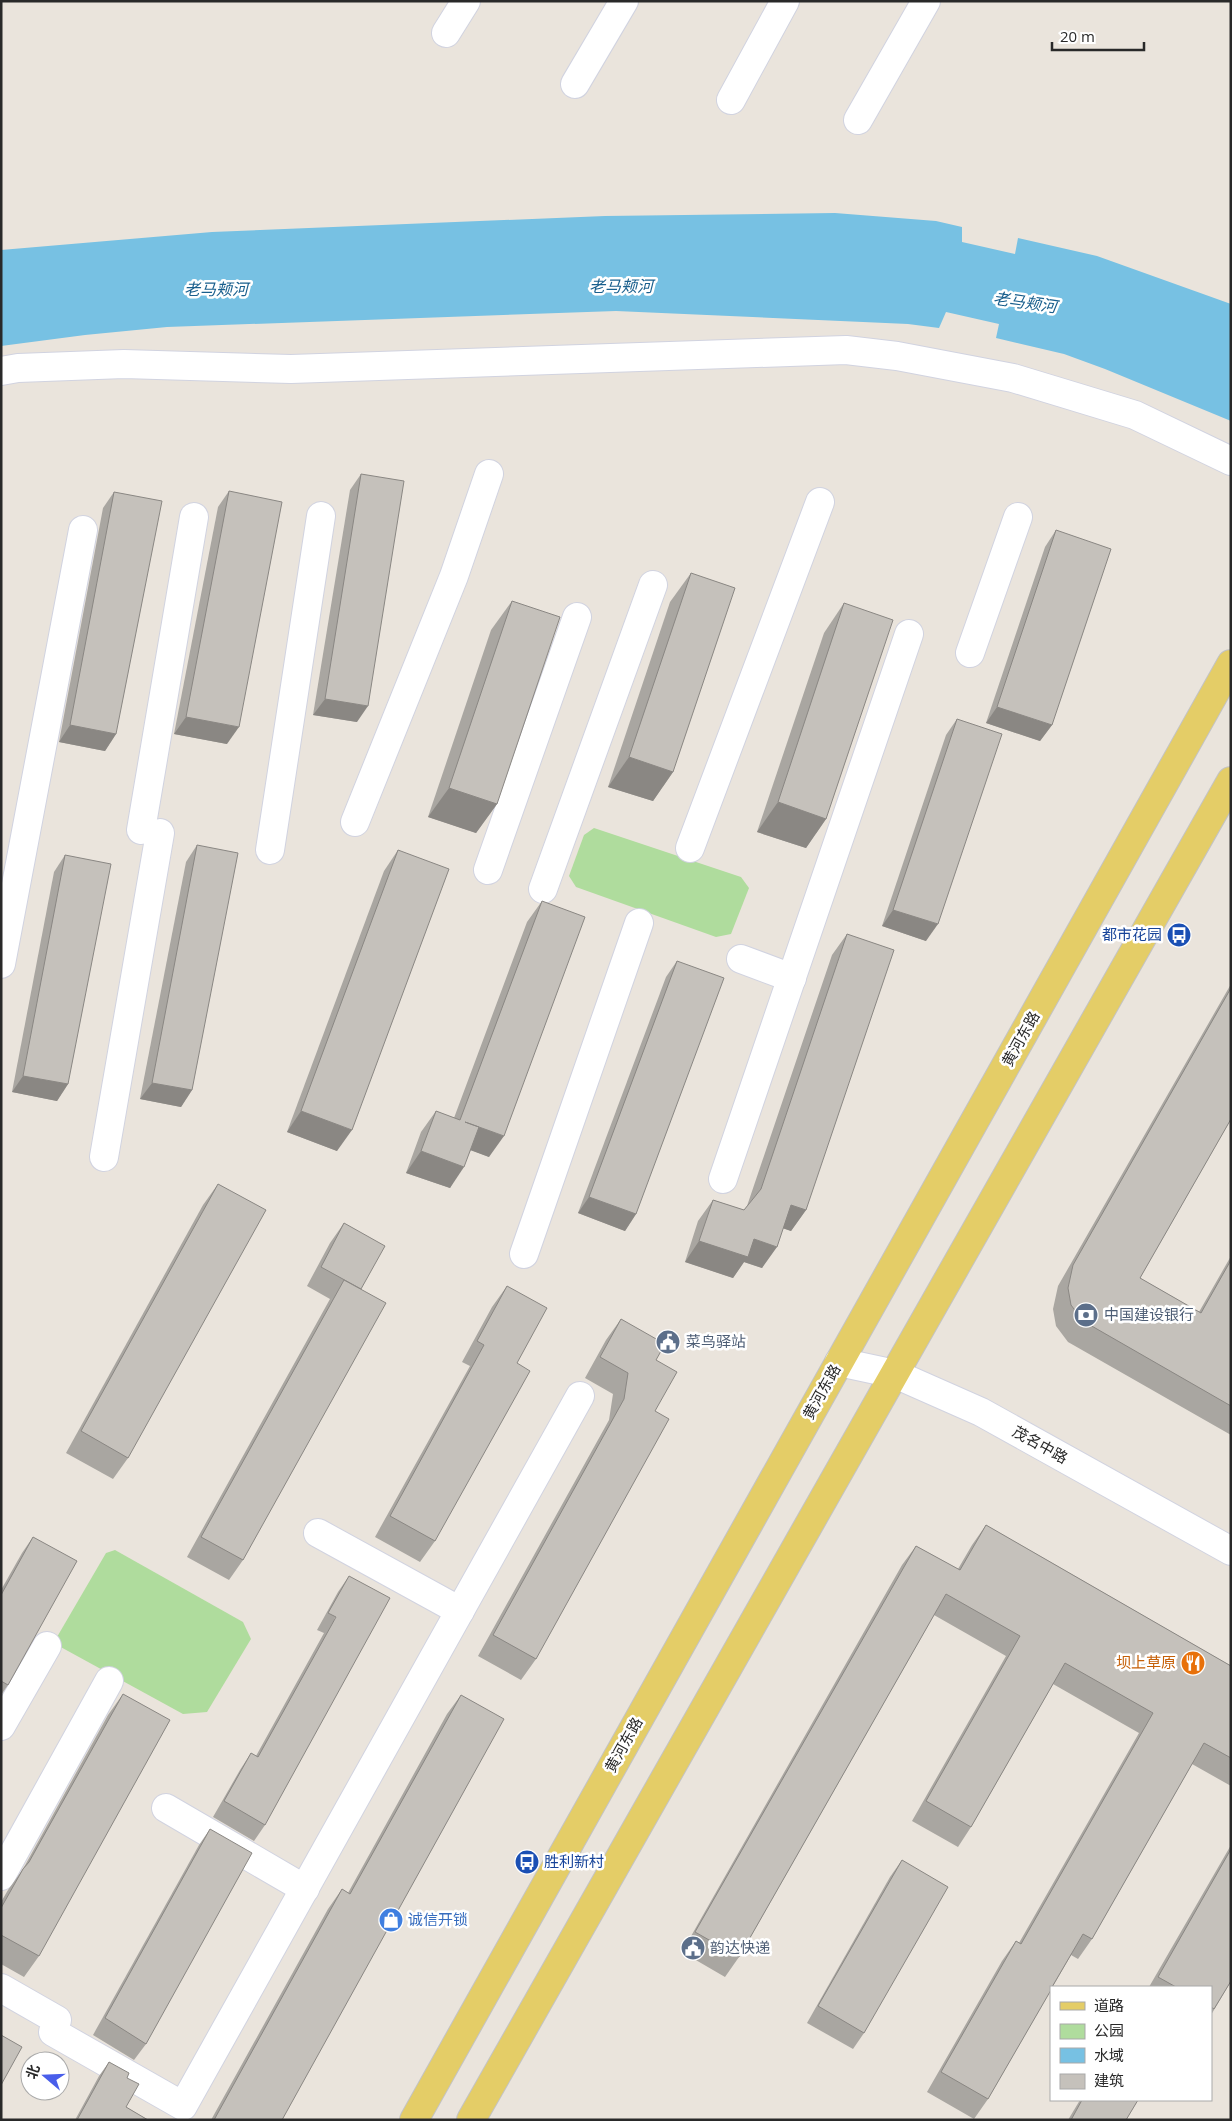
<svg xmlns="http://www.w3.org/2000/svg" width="1232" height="2121" font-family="'Open Sans','Noto Sans SC',sans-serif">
<rect width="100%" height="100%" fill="#eae4dc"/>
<!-- green -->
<g fill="#afdc9d">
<polygon points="594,828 741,877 749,888 731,934 716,937 576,887 569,876 584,835"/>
<polygon points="115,1550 243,1622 251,1639 207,1712 183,1714 57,1645 57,1637 106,1553"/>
</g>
<!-- water -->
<polygon fill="#77c1e3" points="835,213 936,221 962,227 962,242 1015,254 1018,238 1097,256 1231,304 1231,421 1105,369 1064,354 996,338 999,324 946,312 939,328 908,324 616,311 167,327 85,335 1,346 1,250 212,232 605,216"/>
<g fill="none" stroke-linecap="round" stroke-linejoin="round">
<defs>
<g id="minor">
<polyline points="446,33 466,1"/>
<polyline points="575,84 624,1"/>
<polyline points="731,100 785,1"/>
<polyline points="858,120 926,1"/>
<polyline points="1,371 18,368 124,364 291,369 846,350 897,356 1013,378 1135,415 1231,461"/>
<polyline points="970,653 1018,517"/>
<polyline points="355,822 454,576 489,474"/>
<polyline points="141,830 194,517"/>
<polyline points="690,848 820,502"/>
<polyline points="270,850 321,516"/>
<polyline points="488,870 577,617"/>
<polyline points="543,889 653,585"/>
<polyline points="741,959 792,978"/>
<polyline points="1,964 83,530"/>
<polyline points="104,1157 160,833"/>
<polyline points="723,1179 909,634"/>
<polyline points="524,1254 639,923"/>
<polyline points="839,1362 895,1374 981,1412 1231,1551"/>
<polyline points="318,1533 460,1611"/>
<polyline points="1,1726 47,1646"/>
<polyline points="166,1808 305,1889"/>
<polyline points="1,1876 109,1681"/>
<polyline points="1,1988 57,2020"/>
<polyline points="53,2032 183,2106 580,1396"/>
</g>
<g id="major">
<polyline points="414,2120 1231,664"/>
<polyline points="471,2120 1231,781"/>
</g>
</defs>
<!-- minor casing -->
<use href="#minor" stroke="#d1d3e0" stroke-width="30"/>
<!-- major casing -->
<use href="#major" stroke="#c3c3c3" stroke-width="30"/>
<!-- minor -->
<use href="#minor" stroke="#fff" stroke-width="28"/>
<!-- major -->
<use href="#major" stroke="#e4cd67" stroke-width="28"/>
</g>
<!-- wall -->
<g fill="#a9a6a1">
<polygon points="361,474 357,722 313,715 350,490"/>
<polygon points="229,491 227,744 174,734 218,507"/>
<polygon points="114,492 116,734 105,751 59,742 103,508"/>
<polygon points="1056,530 1052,725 1040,741 986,723 1045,547"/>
<polygon points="691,573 673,772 653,801 608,787 670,602"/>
<polygon points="512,601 497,804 476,833 428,817 491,630"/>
<polygon points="844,603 826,819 806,848 757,832 824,633"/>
<polygon points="957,719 926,941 882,926 946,735"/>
<polygon points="197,845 192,1090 181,1107 140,1099 186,862"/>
<polygon points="398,850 337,1151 287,1132 384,871"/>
<polygon points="65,855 68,1084 57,1101 12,1092 54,872"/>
<polygon points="542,901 489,1157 471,1150 450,1188 406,1173 421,1132 436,1111 454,1118 527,922"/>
<polygon points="847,934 806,1210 791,1231 783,1228 762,1268 744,1262 733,1278 685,1262 698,1221 713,1200 744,1210 747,1206 832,955"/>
<polygon points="677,961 636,1214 625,1231 578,1213 666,977"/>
<polygon points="1231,984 1231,1119 1140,1278 1199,1312 1231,1256 1231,1435 1068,1342 1056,1326 1053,1309 1058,1286"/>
<polygon points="218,1184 128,1458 113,1479 66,1453 203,1205"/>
<polygon points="344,1223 361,1289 243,1560 229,1580 187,1557 330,1299 307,1286 330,1243"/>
<polygon points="507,1286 517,1363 435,1541 420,1562 375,1537 470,1366 462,1362 492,1307"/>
<polygon points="621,1319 656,1360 655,1411 536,1659 521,1680 478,1656 609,1420 613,1394 585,1378 606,1340"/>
<polygon points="986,1525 1231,1666 1231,1786 1192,1764 1092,1939 1078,1959 1071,1955 988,2099 974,2119 927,2092 1002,1961 1016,1941 1019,1943 1139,1733 1053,1684 971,1827 958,1847 912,1821 1006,1656 934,1615 739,1957 725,1977 682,1952 902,1565 916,1546 958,1569 972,1545"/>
<polygon points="33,1537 8,1685 1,1695 1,1590 22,1553"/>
<polygon points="349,1576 265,1825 254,1841 213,1817 240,1770 251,1753 256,1756 324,1633 317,1630 338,1592"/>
<polygon points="123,1694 39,1956 24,1977 1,1964 1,1902 8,1890 23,1869 108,1715"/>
<polygon points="461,1695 282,2120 211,2120 328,1909 342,1889 348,1893 447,1714"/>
<polygon points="210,1829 146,2044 134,2060 93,2035 199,1845"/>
<polygon points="1231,1845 1231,1981 1211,2015 1211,1987 1149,1987"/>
<polygon points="902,1860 864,2033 853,2049 807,2023 890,1877"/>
<polygon points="109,2062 127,2078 126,2107 148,2120 75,2120 99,2076"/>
<polygon points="1080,2100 1138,2100 1126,2120 1068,2120"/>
</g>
<!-- shaded-wall -->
<g fill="#8a8783">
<polygon points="325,699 368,706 357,722 313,715"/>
<polygon points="997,707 1052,725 1040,741 986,723"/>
<polygon points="186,717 239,727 227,744 174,734"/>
<polygon points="70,725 116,734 105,751 59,742"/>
<polygon points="629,757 673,772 653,801 608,787"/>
<polygon points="449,788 497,804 476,833 428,817"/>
<polygon points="778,802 826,819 806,848 757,832"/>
<polygon points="893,910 938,924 926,941 882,926"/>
<polygon points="23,1076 68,1084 57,1101 12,1092"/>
<polygon points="152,1083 192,1090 181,1107 140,1099"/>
<polygon points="301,1111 352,1130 337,1151 287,1132"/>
<polygon points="465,1122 504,1136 489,1157 451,1143"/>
<polygon points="421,1151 464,1167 450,1188 406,1173"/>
<polygon points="589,1197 636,1214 625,1231 578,1213"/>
<polygon points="791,1205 806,1210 791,1231 776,1226"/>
<polygon points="754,1239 777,1247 762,1268 744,1262 733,1278 685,1262 699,1241"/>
</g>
<!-- building -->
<g fill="#c5c1bb" stroke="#8a8783">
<polygon points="361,474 404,481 368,706 325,699"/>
<polygon points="229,491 282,502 239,727 186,717"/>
<polygon points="114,492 162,501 116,734 70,725"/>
<polygon points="1056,530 1111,549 1052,725 997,707"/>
<polygon points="691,573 735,588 673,772 629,757"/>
<polygon points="512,601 560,617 497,804 449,788"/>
<polygon points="844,603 893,620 826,819 778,802"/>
<polygon points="957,719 1002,734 938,924 893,910"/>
<polygon points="197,845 238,853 192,1090 152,1083"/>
<polygon points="398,850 449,869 352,1130 301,1111"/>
<polygon points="65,855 111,864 68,1084 23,1076"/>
<polygon points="542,901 585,917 504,1136 465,1122 479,1127 464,1167 421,1151 436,1111 460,1120"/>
<polygon points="847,934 894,950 806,1210 791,1205 777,1247 754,1239 748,1257 699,1241 713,1200 744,1210 761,1189"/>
<polygon points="677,961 724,978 636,1214 589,1197"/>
<polygon points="1231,988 1231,1119 1140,1278 1201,1313 1231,1260 1231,1406 1083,1321 1071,1305 1068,1288 1073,1265"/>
<polygon points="218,1184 266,1210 128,1458 81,1431"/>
<polygon points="344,1223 385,1246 361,1289 321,1267"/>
<polygon points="344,1280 386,1303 243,1560 201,1537"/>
<polygon points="507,1286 547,1308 517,1363 530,1371 435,1541 390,1516 484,1345 477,1341"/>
<polygon points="621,1319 665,1344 656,1360 677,1372 655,1411 669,1419 536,1659 493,1635 624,1399 628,1373 600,1357"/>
<polygon points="986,1525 1231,1666 1231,1758 1204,1743 1092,1939 1083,1934 1052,1987 1051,1987 1051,1990 988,2099 941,2072 1016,1941 1021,1944 1153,1713 1065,1663 971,1827 926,1801 1020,1636 946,1594 739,1957 695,1932 916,1546 960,1570"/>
<polygon points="33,1537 77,1561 8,1685 1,1681 1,1595"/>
<polygon points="349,1576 390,1598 265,1825 224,1801 251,1753 258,1757 336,1617 328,1613"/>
<polygon points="123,1694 170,1720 39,1956 1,1935 1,1908 23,1869 29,1862"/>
<polygon points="461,1695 504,1719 282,2120 214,2120 342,1889 350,1894"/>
<polygon points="210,1829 252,1853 146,2044 105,2018"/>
<polygon points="1231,1849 1231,1981 1214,2009 1211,2007 1211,1987 1176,1987 1158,1977"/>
<polygon points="902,1860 948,1887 864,2033 818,2006"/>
<polygon points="1,2035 22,2047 1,2085"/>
<polygon points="109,2062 129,2073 127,2078 139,2084 126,2107 148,2120 77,2120"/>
<polygon points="1082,2100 1138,2100 1126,2120 1071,2120"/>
</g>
<!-- icons -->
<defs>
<symbol id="bus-disc" viewBox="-11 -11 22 22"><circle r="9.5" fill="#1a4fb4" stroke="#fff"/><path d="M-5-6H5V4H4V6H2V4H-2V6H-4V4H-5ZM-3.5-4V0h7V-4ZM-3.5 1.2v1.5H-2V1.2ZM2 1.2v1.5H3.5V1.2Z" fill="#fff"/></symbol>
<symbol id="bank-disc" viewBox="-11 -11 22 22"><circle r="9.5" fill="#5c6f8a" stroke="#fff"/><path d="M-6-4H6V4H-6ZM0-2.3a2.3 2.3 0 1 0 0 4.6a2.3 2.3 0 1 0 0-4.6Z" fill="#fff"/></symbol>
<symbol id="civic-disc" viewBox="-11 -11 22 22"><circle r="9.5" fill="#5c6f8a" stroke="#fff"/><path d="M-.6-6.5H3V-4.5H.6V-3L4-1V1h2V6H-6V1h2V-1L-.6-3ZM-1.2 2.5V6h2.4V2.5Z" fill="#fff"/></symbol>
<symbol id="restaurant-disc" viewBox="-11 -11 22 22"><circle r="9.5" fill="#e8710a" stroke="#fff"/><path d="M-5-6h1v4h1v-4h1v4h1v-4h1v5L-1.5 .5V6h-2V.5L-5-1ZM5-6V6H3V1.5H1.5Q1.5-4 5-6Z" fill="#fff"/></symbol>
<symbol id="shop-disc" viewBox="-11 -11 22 22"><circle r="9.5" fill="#3f7fe0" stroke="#fff"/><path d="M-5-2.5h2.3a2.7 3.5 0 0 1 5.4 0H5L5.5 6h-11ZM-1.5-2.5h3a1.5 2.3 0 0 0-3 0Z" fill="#fff"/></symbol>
</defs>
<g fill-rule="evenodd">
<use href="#bus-disc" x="1165" y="921" width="28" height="28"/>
<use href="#bank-disc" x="1072" y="1301" width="28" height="28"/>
<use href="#civic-disc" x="654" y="1328" width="28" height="28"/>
<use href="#restaurant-disc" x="1179" y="1649" width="28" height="28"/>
<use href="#bus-disc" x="513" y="1848" width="28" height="28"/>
<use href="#shop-disc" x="377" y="1906" width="28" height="28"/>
<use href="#civic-disc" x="679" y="1934" width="28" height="28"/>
</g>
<g text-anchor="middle" stroke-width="5" stroke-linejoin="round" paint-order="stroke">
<!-- transit labels -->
<g font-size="15" fill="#164399" stroke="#fff" text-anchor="end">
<text x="1162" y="940">都市花园</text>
<text x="544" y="1867" text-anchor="start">胜利新村</text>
</g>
<!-- street labels -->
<g font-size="15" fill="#292929" stroke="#fff">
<text transform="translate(1021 1039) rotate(-61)" y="5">黄河东路</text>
<text transform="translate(822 1392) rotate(-61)" y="5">黄河东路</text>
<text transform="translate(1040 1445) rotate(29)" y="5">茂名中路</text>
<text transform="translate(624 1745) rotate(-61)" y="5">黄河东路</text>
</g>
<!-- service labels -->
<g font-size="15" fill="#4e5e75" stroke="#fff" text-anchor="start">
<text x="1104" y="1320">中国建设银行</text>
<text x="686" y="1347">菜鸟驿站</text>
<text x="710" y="1953">韵达快递</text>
</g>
<!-- food labels -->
<g font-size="15" fill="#c56008" stroke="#fff" text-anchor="end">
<text x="1176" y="1668">坝上草原</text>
</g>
<!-- shop labels -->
<g font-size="15" fill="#366cbe" stroke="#fff" text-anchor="start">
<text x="408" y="1925">诚信开锁</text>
</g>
<!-- water labels -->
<g font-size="16" font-style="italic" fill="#195f8d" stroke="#fff">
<text x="621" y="292">老马颊河</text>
<text x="216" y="295">老马颊河</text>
<text transform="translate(1025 302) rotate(8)" y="6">老马颊河</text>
</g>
</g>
<!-- border -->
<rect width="1232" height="2121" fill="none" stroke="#292929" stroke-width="5"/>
<!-- legend -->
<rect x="1050" y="1986" width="162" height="115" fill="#ffffff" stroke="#a9a9a9"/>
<rect x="1060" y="2002" width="25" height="8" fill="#e4cd67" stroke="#a9a9a9"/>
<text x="1094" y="2011" font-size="15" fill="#292929">道路</text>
<rect x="1060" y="2024" width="25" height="15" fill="#afdc9d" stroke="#a9a9a9"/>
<text x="1094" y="2036" font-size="15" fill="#292929">公园</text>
<rect x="1060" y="2048" width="25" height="15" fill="#77c1e3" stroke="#a9a9a9"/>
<text x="1094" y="2061" font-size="15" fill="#292929">水域</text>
<rect x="1060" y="2074" width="25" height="15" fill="#c5c1bb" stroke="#a9a9a9"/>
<text x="1094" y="2086" font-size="15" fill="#292929">建筑</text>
<!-- north arrow -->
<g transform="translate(45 2076) rotate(289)"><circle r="24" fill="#ffffff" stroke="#a9a9a9"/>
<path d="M0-4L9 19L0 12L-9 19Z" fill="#495eea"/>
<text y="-8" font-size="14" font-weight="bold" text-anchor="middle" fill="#292929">北</text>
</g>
<!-- scale -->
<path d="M1052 42v8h92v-8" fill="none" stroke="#292929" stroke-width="2.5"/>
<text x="1060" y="42" font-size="15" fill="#292929" stroke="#ffffff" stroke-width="4" paint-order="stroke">20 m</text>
</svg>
